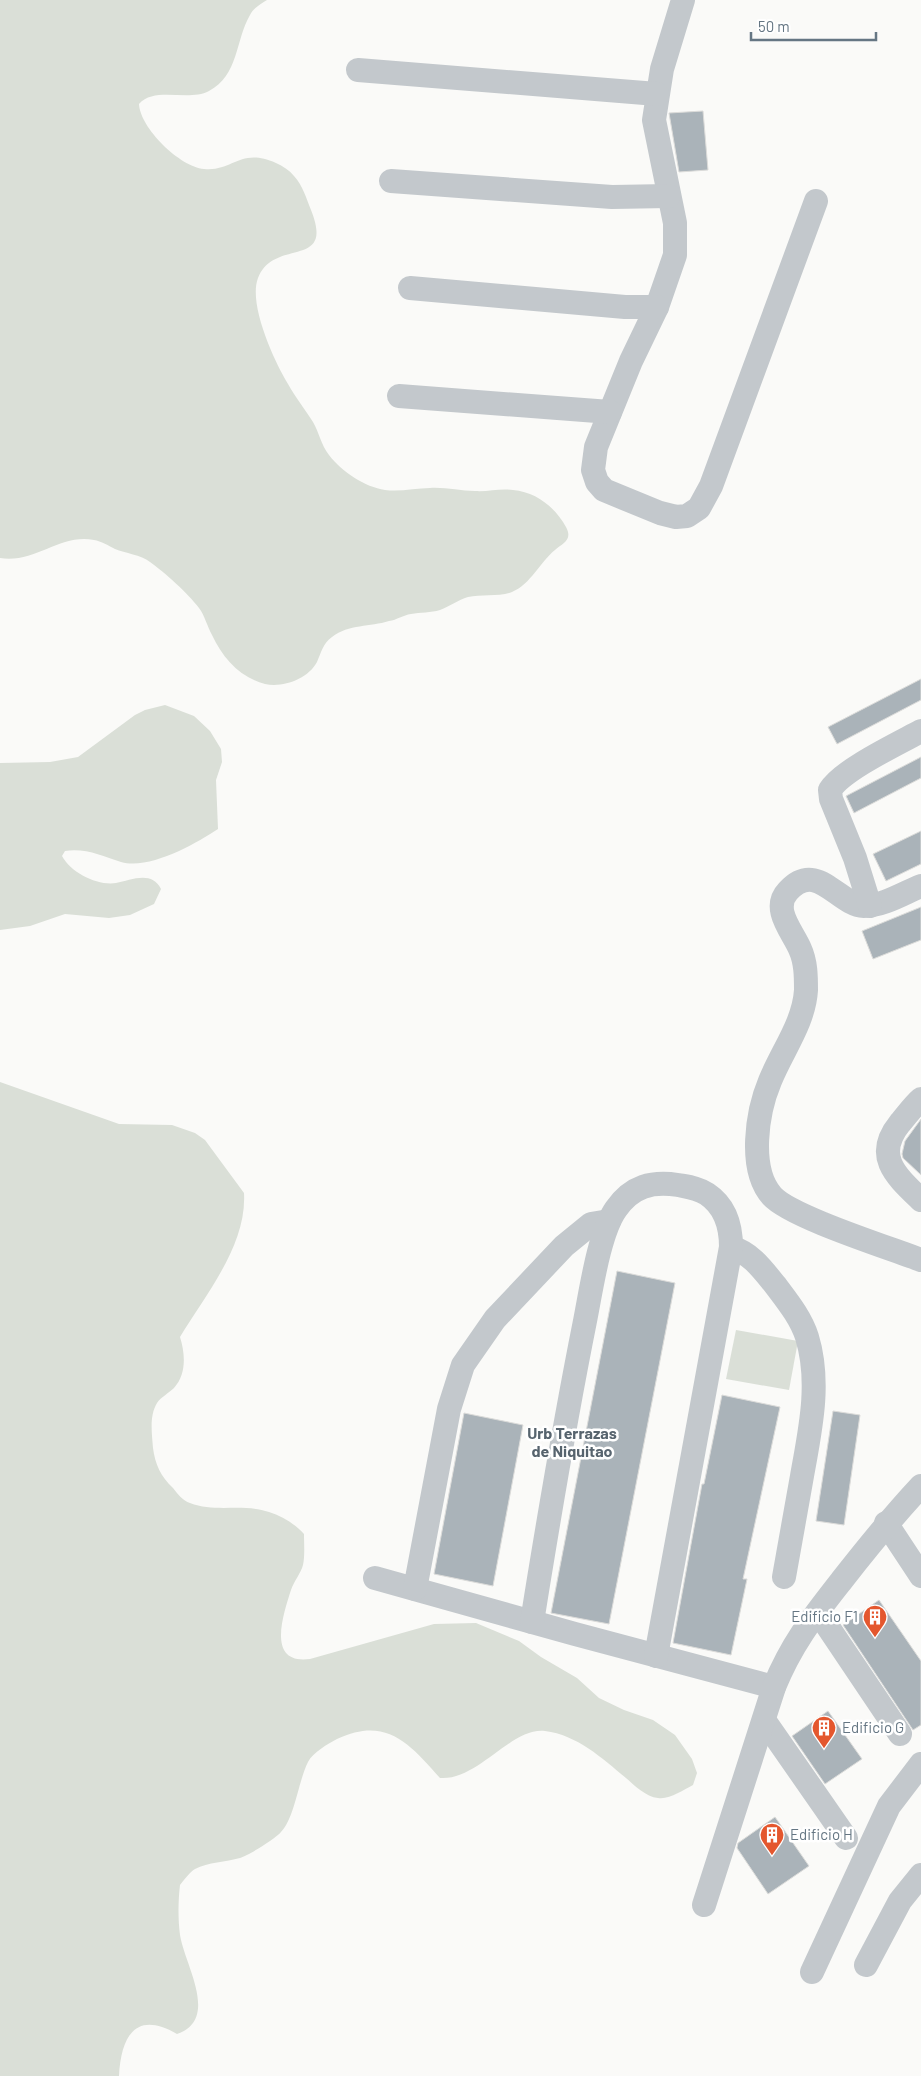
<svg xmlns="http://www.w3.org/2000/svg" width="921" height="2076" font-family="Barlow,sans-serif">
<rect width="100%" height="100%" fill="#fafaf8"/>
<!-- green -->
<g fill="#dadfd7">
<path d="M 0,0 L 267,0 C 261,4 253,8 250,15 C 235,41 239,75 209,91 C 188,102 155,86 139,104 C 140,128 180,167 204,169 C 233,172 240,147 276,163 C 283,166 289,170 294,176 C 303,186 306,198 311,210 C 335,270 274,237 258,278 C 248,304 274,361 288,384 C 295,397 305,409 313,422 C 319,432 321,445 329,455 C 342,472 365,487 385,490 C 400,492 416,488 430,488 C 445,487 460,491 475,491 C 488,492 500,488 513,490 C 536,492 555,507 566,527 C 573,540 563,543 555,550 C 540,562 531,584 512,592 C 499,597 481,594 468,597 C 458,600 450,606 440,610 C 431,613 420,612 411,614 C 403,615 397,620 389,621 C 370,627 349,624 332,637 C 323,643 321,653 317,662 C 308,679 283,688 265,684 C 239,677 223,658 212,635 C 207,626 205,616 199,608 C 188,593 164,572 150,562 C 141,555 125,553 115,549 C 109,546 101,541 94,540 C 61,533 34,564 0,558 Z"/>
<path d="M 165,705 L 194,716 L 210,731 L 221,749 L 222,762 L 216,780 L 218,829 C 195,844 150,870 121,862 C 102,856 86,848 65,851 L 62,856 C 71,873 98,886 116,883 C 131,880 152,870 161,889 L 154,904 L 130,915 L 109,918 L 65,914 L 30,926 L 0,930 L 0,763 L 50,762 L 78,757 L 135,715 L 145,710 Z"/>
<path d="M 0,1082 L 119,1124 L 172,1125 L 195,1133 L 205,1140 L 244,1193 C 247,1245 206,1294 180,1337 C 185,1353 187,1374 174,1388 C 169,1393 161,1397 157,1403 C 149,1416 152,1434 153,1448 C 155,1464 161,1477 173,1488 C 177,1493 183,1501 190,1503 C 215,1513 243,1503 269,1512 C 282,1516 295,1524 304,1534 C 304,1543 305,1556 303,1565 C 301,1573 294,1581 291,1590 C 283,1615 266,1665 310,1659 L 434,1624 L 476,1623 L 519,1641 L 541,1657 L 577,1678 L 599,1698 L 624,1710 L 653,1720 L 675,1735 L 692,1759 L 697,1773 L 693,1785 C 683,1790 669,1800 658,1798 C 646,1797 634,1785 626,1778 C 602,1758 577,1735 545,1731 C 511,1727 478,1781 440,1778 C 409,1743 386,1716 337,1739 C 328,1744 313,1752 308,1762 C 298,1782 295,1817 281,1832 C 275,1839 249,1855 240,1858 C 226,1862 208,1862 195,1869 C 190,1872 184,1880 180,1885 C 178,1901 178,1920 180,1935 C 185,1966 220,2019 177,2034 C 136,2010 121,2036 119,2076 L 0,2076 Z"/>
<polygon points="736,1330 798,1341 789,1390 726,1379"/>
</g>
<!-- building -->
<g fill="#aab3b9" stroke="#dcdcda">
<polygon points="703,111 708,170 679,172 669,113"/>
<polygon points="921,679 921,700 837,744 828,727"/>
<polygon points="921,757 921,778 854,813 846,796"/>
<polygon points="921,831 921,864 886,881 873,854"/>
<polygon points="921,907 921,940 873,959 862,931"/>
<polygon points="921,1119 921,1175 903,1158 902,1154 905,1141"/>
<polygon points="617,1271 675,1283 609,1624 551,1613"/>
<polygon points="722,1395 780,1407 743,1579 747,1579 731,1655 673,1643 702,1484 704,1484"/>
<polygon points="833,1411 860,1415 844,1525 816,1521"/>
<polygon points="464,1413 523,1425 493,1586 434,1574"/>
<polygon points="879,1600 921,1661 921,1725 913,1730 843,1625"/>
<polygon points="828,1711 862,1759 825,1784 792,1736"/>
<polygon points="775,1817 809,1866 768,1894 737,1848 738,1843"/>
</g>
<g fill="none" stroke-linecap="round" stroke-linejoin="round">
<!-- minor -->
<g stroke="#c3c8cc" stroke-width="24">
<polyline points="683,0 662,69 654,120 675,223 675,255 657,307 631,361 596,447 593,470 597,482 604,490 660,513 676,517 687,516 699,508 711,486 816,201"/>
<polyline points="358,70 657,94"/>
<polyline points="391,181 612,197 669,196"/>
<polyline points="410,288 625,307 657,307"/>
<polyline points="399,396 610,412"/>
<path d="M 921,886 C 904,893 883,906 864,906 C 838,905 817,859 788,891 C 771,909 793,932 800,949 C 806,962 806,977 806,990 C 804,1023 782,1051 770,1081 C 757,1112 748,1169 772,1196 C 791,1217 890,1248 921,1260"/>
<path d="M 870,906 L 855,858 L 831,799 L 830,790 C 842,770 899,743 921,731"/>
<path d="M 921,1099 C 913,1106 907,1115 900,1123 C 873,1156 896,1176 921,1200"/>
<path d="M 731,1247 C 752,1254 762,1269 776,1286 C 788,1302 801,1318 807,1337 C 821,1383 810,1431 802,1476 C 796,1510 790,1544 784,1577"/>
<polyline points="886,1523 921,1576"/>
<polyline points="375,1578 575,1634 774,1687"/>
<polyline points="415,1589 449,1409 463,1365 495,1319 564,1246 591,1224 609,1221"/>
<polyline points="818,1612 900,1734"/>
<path d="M 532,1622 C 548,1522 565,1421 585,1321 C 591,1291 599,1233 616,1209 C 632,1186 652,1181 678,1185 C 689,1187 698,1188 707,1194 C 725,1206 731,1226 731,1247 L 656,1656"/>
<polyline points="764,1720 846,1838"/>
<path d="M 704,1905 L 774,1687 C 792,1643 813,1617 842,1580 C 867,1548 893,1516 921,1486"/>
<polyline points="866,1965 900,1901 921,1875"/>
<polyline points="812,1972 889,1806 921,1764"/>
</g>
</g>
<!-- icons -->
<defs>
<symbol id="building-pin" viewBox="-11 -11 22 30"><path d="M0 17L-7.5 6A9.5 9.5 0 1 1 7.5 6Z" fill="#e4572e" stroke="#fff"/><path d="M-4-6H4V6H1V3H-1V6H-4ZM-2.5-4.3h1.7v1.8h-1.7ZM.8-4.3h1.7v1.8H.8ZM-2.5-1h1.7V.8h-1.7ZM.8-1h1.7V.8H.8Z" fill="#fff"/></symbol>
</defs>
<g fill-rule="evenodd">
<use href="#building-pin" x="861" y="1603" width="28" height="38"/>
<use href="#building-pin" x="810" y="1714" width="28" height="38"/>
<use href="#building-pin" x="758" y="1821" width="28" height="38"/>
</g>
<g text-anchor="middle" stroke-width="5" stroke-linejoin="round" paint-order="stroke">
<!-- poi labels -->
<g font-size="15" fill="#657683" stroke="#fff" text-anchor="start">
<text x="858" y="1622" text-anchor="end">Edificio F1</text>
<text x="842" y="1733">Edificio G</text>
<text x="790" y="1840">Edificio H</text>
</g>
<!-- neighbourhood labels -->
<g font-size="16" font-weight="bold" fill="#57646e" stroke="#fff">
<text x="572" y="1439">Urb Terrazas<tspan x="572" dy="18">de Niquitao</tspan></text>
</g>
</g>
<!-- scale -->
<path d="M751 32v8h125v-8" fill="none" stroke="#657683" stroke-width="2.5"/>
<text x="758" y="32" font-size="15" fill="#657683" stroke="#ffffff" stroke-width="4" paint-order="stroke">50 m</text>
</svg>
